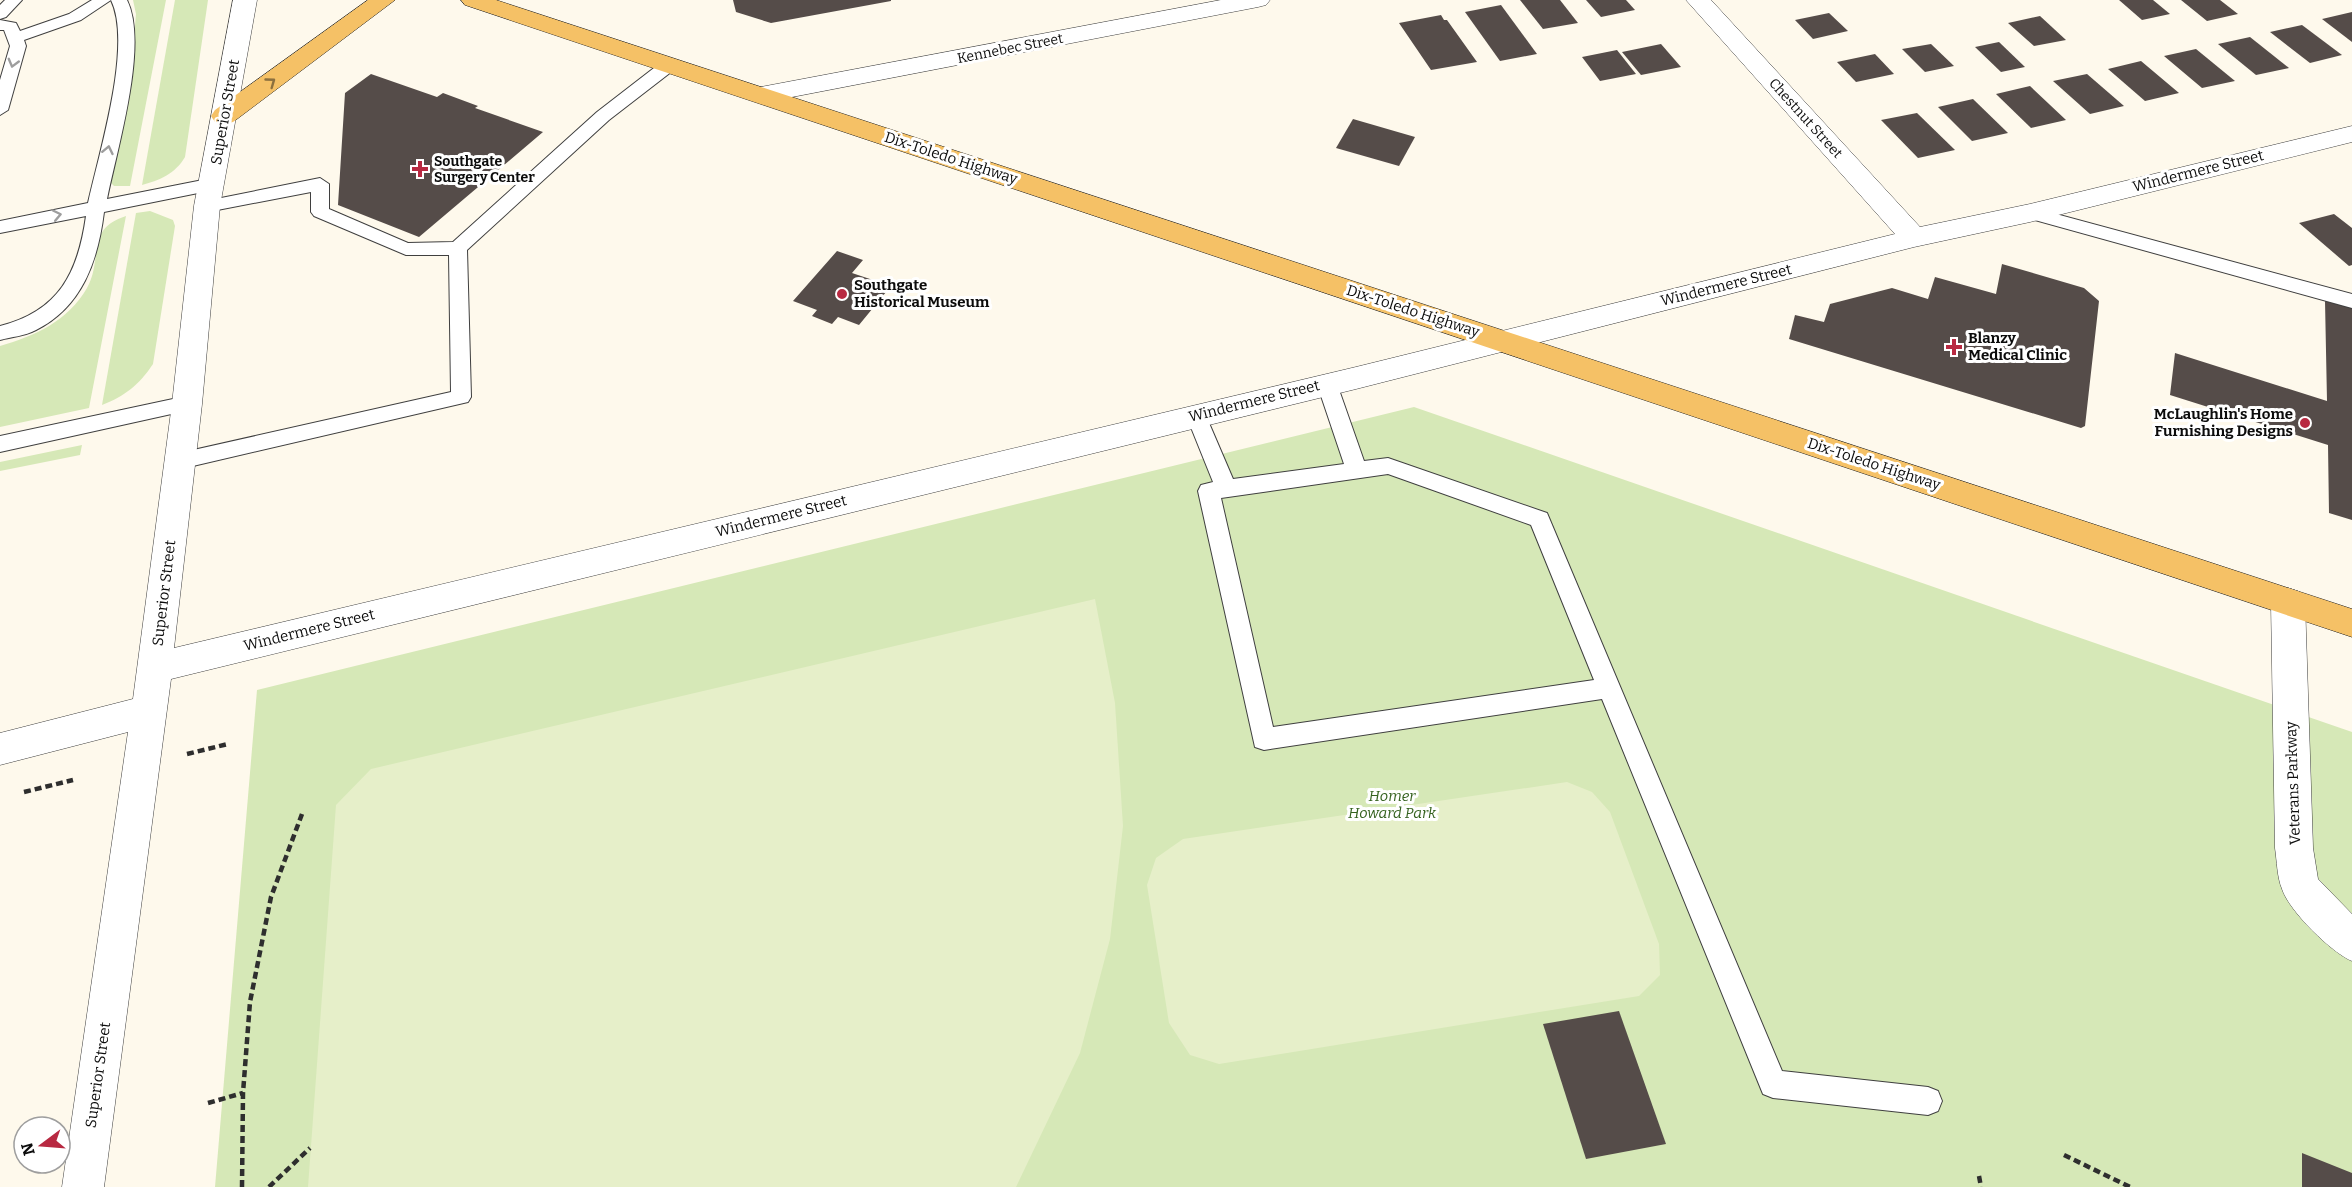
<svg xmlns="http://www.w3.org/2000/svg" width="2352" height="1187" font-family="Bitter,serif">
<rect width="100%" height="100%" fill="#fef9ec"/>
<!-- green -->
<g fill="#d6e8b7">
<polygon points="133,0 166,0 130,186 114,186 110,182 109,177 134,37 136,14"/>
<path d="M 175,0 L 208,0 L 185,157 C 175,174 160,180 142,185 Z"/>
<path d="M 150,211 L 173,220 L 175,226 L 153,364 C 139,385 125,396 102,405 L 136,213 Z"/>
<path d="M 126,216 L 89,408 L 0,427 L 0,346 C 35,336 68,321 87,288 C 104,257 84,230 126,216 Z"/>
<polygon points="1414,407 2352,732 2352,1187 215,1187 257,690"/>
<polygon points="82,445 80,455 0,471 0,462"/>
</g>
<!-- pitch -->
<g fill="#e6efc9">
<polygon points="1095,599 1115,703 1123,826 1110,939 1080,1053 1016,1187 308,1187 336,805 371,769"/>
<polygon points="1567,782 1592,792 1610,812 1659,944 1660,975 1639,996 1219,1064 1190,1055 1169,1023 1147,885 1156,858 1183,839"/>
</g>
<!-- building -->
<g fill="#554c49">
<polygon points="733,0 891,0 891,1 771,23 736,12"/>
<polygon points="1520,0 1560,0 1578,23 1543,29"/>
<polygon points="1586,0 1626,0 1635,10 1601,17"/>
<polygon points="2119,0 2153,0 2170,14 2142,20"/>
<polygon points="2181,0 2220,0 2238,14 2207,21"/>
<polygon points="1501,5 1537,54 1500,61 1465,12"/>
<polygon points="2352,12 2352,42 2322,19"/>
<polygon points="1829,13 1848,31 1813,39 1795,20"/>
<polygon points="1441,15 1444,20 1447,20 1477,62 1431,70 1399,23"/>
<polygon points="2040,16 2066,40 2034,46 2008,23"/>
<polygon points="2302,25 2342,55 2310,63 2270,32"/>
<polygon points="2250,37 2289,68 2256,75 2218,44"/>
<polygon points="1999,42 2025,67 2001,72 1975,47"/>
<polygon points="1661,44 1681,67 1641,75 1622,52"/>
<polygon points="1931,44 1954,66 1925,72 1902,49"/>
<polygon points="2196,49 2235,81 2202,88 2164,56"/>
<polygon points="1617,50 1636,74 1600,81 1582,57"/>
<polygon points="1875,54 1894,74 1856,82 1837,62"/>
<polygon points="2141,61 2179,93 2145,101 2108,69"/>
<polygon points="371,74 437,97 443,93 478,106 475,108 543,132 419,237 338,205 345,93"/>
<polygon points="2087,74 2124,106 2090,114 2053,81"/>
<polygon points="2030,86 2066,120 2031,128 1996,94"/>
<polygon points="1973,99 2008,133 1972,141 1938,107"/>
<polygon points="1917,113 1955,150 1918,158 1881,120"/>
<polygon points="1353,119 1415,137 1399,166 1336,148"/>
<polygon points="2334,214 2352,228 2352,265 2349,266 2299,223"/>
<polygon points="837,251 863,260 852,273 891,286 859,325 838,317 832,324 812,316 817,310 793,301"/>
<polygon points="2002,264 2084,288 2099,301 2085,426 2081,428 1789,339 1795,315 1824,322 1830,304 1892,288 1928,299 1935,277 1996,294"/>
<polygon points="2325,301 2352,308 2352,520 2329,513 2328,445 2170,395 2175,353 2327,401"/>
<polygon points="1619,1011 1666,1144 1586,1159 1543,1024"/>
<polygon points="2302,1153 2352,1173 2352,1187 2302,1187"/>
</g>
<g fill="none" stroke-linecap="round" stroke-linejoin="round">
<defs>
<g id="service">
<polygon points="5,0 22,0 6,17 0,19 0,5"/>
<polygon points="92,0 111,0 81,20 24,40 26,46 8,110 0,115 0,80 10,46 4,30 0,30 0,20 16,23 20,31 69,14"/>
<path d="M 111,0 L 127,0 C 149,44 117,149 107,199 L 213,178 L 222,184 L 213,190 L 104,212 C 98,261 82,307 36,330 C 25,336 11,337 0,340 L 0,326 C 59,311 78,273 86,216 L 0,233 L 0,221 L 88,203 C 99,153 133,45 111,0 Z"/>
<polygon points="669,60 675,61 677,65 675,69 609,120 467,250 471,397 468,402 180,469 173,467 170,461 173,455 180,453 451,392 449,255 406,255 314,216 311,212 311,192 207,212 198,206 201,202 320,178 329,184 329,209 408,243 453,242 597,112 663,61"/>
<polygon points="2030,207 2352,294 2352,308 2024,217 2021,213 2024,209"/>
<path d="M 1327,376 L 1334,379 L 1337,384 L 1364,461 L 1388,458 L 1547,513 L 1782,1071 L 1928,1087 L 1938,1091 L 1942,1101 L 1938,1111 L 1928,1115 L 1773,1098 L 1763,1094 L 1602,699 L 1264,750 L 1255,747 L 1198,491 L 1201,485 L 1213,482 L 1186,415 L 1189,409 L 1196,407 L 1203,409 L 1233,479 L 1344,464 L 1317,384 L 1320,379 ZM 1388,474 L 1531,525 L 1594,680 L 1273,727 L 1221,498 Z"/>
<polygon points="187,396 194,399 197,404 194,409 0,452 0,436"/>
</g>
<g id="minor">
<polygon points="233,0 257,0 220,206 202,404 174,648 1356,367 1895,234 1686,0 1711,0 1920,227 2030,204 2352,126 2352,142 2030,222 1914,247 1356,389 171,679 104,1187 62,1187 128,732 0,765 0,733 133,699 172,404 194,206"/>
<polygon points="1221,0 1270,0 1266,5 1258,7 761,103 752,100 749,95 752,90 761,87"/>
<path d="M 2288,588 L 2300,592 L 2305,602 L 2313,848 L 2318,879 L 2352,914 L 2352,961 C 2332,953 2289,911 2282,889 C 2277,877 2277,861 2275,848 L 2271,602 L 2276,592 Z"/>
</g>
<g id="primary">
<polygon points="368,0 395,0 233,122 224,124 215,122 211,116 215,110"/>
<polygon points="461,0 496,0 2352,609 2352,637 465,5"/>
</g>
</defs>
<!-- service casing -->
<use href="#service" stroke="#3f3f3f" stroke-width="2"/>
<!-- minor casing -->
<use href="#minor" stroke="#3f3f3f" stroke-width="1"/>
<!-- primary casing -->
<use href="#primary" stroke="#1d1d1d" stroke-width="1"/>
<!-- path -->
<g stroke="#2e2e2e" stroke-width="4.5" stroke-dasharray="7 4" stroke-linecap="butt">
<polyline points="187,754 228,744"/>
<polyline points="24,792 73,780"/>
<polyline points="208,1103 243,1093"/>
<polyline points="2064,1155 2130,1187"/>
<polyline points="1979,1176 1981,1187"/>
<polyline points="242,1187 243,1093 250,1002 271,897 302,814"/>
<polyline points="269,1187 310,1148"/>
</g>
<!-- service -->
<use href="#service" fill="#fff" fill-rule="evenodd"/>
<!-- minor -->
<use href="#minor" fill="#fff" fill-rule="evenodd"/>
<!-- primary -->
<use href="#primary" fill="#f5c166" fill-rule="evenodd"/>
</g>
<!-- one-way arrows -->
<defs><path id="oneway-chevron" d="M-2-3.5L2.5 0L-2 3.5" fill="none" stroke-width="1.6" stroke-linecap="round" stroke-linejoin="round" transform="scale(1.5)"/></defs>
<g stroke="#9e9e9e">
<use href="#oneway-chevron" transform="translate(13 63) rotate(105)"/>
<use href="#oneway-chevron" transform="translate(108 150) rotate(-78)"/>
<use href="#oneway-chevron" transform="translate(57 215) rotate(-12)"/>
</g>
<use stroke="#8c703e" href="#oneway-chevron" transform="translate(271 82) rotate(-36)"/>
<!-- markers -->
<g fill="#b82941" stroke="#fff" stroke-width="2">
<path d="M417 160h6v6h6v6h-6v6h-6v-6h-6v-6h6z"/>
<circle cx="842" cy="294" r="6"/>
<path d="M1951 338h6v6h6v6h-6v6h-6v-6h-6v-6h6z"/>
<circle cx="2305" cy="423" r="6"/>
</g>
<g text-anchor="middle" stroke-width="6" stroke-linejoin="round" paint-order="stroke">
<!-- far-street labels -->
<g font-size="14" fill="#0c0c0c" stroke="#fff">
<text transform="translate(1010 48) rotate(-11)" y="5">Kennebec Street</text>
<text transform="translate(1806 118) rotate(48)" y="5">Chestnut Street</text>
</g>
<!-- far-poi labels -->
<g font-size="14" font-weight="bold" fill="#0c0c0c" stroke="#fff" text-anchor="start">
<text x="434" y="166">Southgate<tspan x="434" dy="16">Surgery Center</tspan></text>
</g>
<!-- street labels -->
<g font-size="15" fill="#0c0c0c" stroke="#fff">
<text transform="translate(225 112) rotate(-80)" y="5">Superior Street</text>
<text transform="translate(951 158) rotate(18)" y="5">Dix-Toledo Highway</text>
<text transform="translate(2198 171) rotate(-14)" y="5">Windermere Street</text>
<text transform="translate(1726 285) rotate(-14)" y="5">Windermere Street</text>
<text transform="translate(1413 311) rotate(18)" y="5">Dix-Toledo Highway</text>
<text transform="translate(1254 401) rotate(-14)" y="5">Windermere Street</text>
<text transform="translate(1874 464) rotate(18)" y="5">Dix-Toledo Highway</text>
<text transform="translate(781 516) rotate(-14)" y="5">Windermere Street</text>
<text transform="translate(164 593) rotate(-83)" y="5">Superior Street</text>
<text transform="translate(309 630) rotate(-14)" y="5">Windermere Street</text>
<text transform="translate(2293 783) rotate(-92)" y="5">Veterans Parkway</text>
<text transform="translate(98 1075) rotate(-82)" y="5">Superior Street</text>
</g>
<!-- poi labels -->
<g font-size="15" font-weight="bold" fill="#0c0c0c" stroke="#fff" text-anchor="start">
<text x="854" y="290">Southgate<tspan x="854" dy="17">Historical Museum</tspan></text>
<text x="1968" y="343">Blanzy<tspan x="1968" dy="17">Medical Clinic</tspan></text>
<text x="2293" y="419" text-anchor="end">McLaughlin's Home<tspan x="2293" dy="17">Furnishing Designs</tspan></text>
</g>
<!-- park labels -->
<g font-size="15" font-style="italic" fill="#35621f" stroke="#fff">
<text x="1392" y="801">Homer<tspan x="1392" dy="17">Howard Park</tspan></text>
</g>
</g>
<!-- north arrow -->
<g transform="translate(42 1145) rotate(254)"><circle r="28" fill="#ffffff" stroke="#9e9e9e" stroke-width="1.5"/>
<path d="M0-4.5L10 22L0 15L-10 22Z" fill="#b82941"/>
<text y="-9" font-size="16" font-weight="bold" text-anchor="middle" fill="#0c0c0c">N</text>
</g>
</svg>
